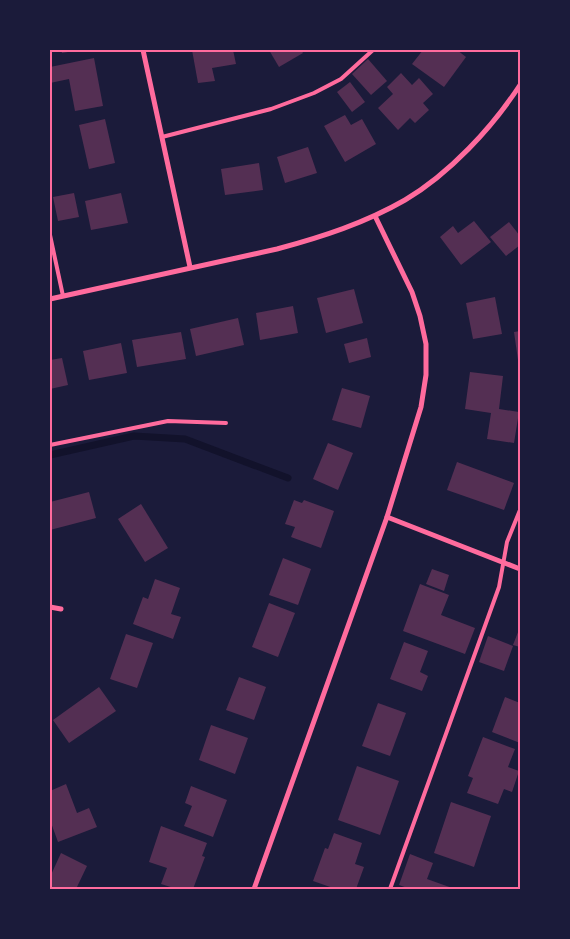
<svg xmlns="http://www.w3.org/2000/svg" width="570" height="939" font-family="'Public Sans',sans-serif">
<rect width="100%" height="100%" fill="#1b1b3a"/>
<g fill="none" stroke-linecap="round" stroke-linejoin="round">
<!-- stream -->
<polyline stroke="#12122b" stroke-width="7" points="50,455 134,436 185,439 288,478"/>
</g>
<!-- building -->
<g fill="#542f53">
<polygon points="61,50 74,50 74,51 62,53"/>
<polygon points="192,50 233,50 236,64 212,68 215,81 198,83"/>
<polygon points="269,50 301,50 303,53 279,67"/>
<polygon points="423,50 457,50 466,57 444,87 412,64"/>
<polygon points="94,58 103,106 75,111 69,79 50,83 50,67"/>
<polygon points="368,59 387,81 371,95 352,74"/>
<polygon points="401,73 412,85 419,78 433,94 423,103 429,110 415,123 410,118 398,130 378,108 393,94 387,87"/>
<polygon points="350,82 365,102 352,112 337,92"/>
<polygon points="345,115 351,125 362,119 376,144 345,162 324,126"/>
<polygon points="105,119 115,163 89,169 79,125"/>
<polygon points="308,147 317,173 285,183 277,157"/>
<polygon points="259,163 263,190 225,195 221,169"/>
<polygon points="74,193 79,217 58,221 53,197"/>
<polygon points="121,193 128,223 91,230 85,201"/>
<polygon points="474,221 491,242 461,265 440,237 453,226 458,233"/>
<polygon points="509,222 520,236 520,245 506,256 490,237"/>
<polygon points="354,289 363,323 326,333 317,298"/>
<polygon points="495,297 502,334 473,339 466,303"/>
<polygon points="293,306 298,333 260,340 256,313"/>
<polygon points="238,318 244,345 196,356 190,329"/>
<polygon points="520,331 520,360 518,360 514,332"/>
<polygon points="181,332 186,359 137,367 132,340"/>
<polygon points="367,338 371,357 349,363 344,344"/>
<polygon points="121,343 127,373 89,380 83,351"/>
<polygon points="62,358 68,385 50,389 50,360"/>
<polygon points="470,372 503,376 499,409 519,412 514,443 487,439 491,413 465,409"/>
<polygon points="342,388 370,396 361,428 332,420"/>
<polygon points="328,443 353,453 338,490 313,479"/>
<polygon points="457,462 514,483 504,510 447,490"/>
<polygon points="89,492 96,518 50,530 50,502"/>
<polygon points="294,500 302,503 304,500 334,511 321,548 291,537 295,527 285,524"/>
<polygon points="141,504 168,548 145,562 118,519"/>
<polygon points="283,558 311,569 298,605 269,595"/>
<polygon points="432,569 449,575 444,591 426,584"/>
<polygon points="155,579 180,588 171,614 181,617 173,639 133,624 143,597 148,599"/>
<polygon points="420,584 449,595 441,615 475,628 465,654 403,631"/>
<polygon points="269,603 295,613 278,657 252,647"/>
<polygon points="520,627 520,647 513,645"/>
<polygon points="126,634 153,643 137,688 110,679"/>
<polygon points="488,636 513,646 504,671 479,662"/>
<polygon points="404,642 428,651 420,672 428,676 422,691 390,679"/>
<polygon points="239,677 266,687 254,720 226,710"/>
<polygon points="99,687 116,711 69,743 53,720"/>
<polygon points="505,697 520,703 520,743 492,732"/>
<polygon points="378,703 406,713 390,756 362,746"/>
<polygon points="211,725 248,738 235,774 199,760"/>
<polygon points="483,737 515,749 508,767 519,771 512,792 504,789 498,804 467,793 473,778 468,776"/>
<polygon points="357,766 399,781 380,835 338,820"/>
<polygon points="66,784 77,813 89,808 97,827 58,842 50,820 50,791"/>
<polygon points="191,786 227,800 213,837 184,826 192,806 185,803"/>
<polygon points="451,802 491,816 474,867 434,853"/>
<polygon points="161,826 207,843 202,856 205,857 193,889 177,889 161,884 167,868 149,862"/>
<polygon points="334,833 362,843 355,864 364,867 356,889 336,889 313,881 325,848 328,849"/>
<polygon points="61,853 87,866 76,889 50,889 50,877"/>
<polygon points="410,854 433,863 427,879 455,889 410,889 399,885"/>
</g>
<g fill="none" stroke-linecap="round" stroke-linejoin="round">
<!-- service -->
<g stroke="#ff6b9d" stroke-width="4">
<polyline points="162,137 271,109 314,93 341,79 373,50"/>
<polyline points="50,235 63,296"/>
<polyline points="50,445 168,421 226,423"/>
<polyline points="390,889 499,587 507,542 520,510"/>
</g>
<!-- minor -->
<g stroke="#ff6b9d" stroke-width="5">
<polyline points="143,50 190,267"/>
<path d="M 50,299 L 277,249 C 322,237 365,223 405,200 C 449,174 492,128 520,85"/>
<polyline points="387,517 520,569"/>
<polyline points="50,607 61,609"/>
<polyline points="254,889 387,517 421,407 426,375 426,344 420,316 412,292 375,216"/>
</g>
</g>
<!-- border -->
<rect width="570" height="939" fill="none" stroke="#1b1b3a" stroke-width="102"/>
<rect x="51" y="51" width="468" height="837" fill="none" stroke="#ff6b9d" stroke-width="2"/>
</svg>
